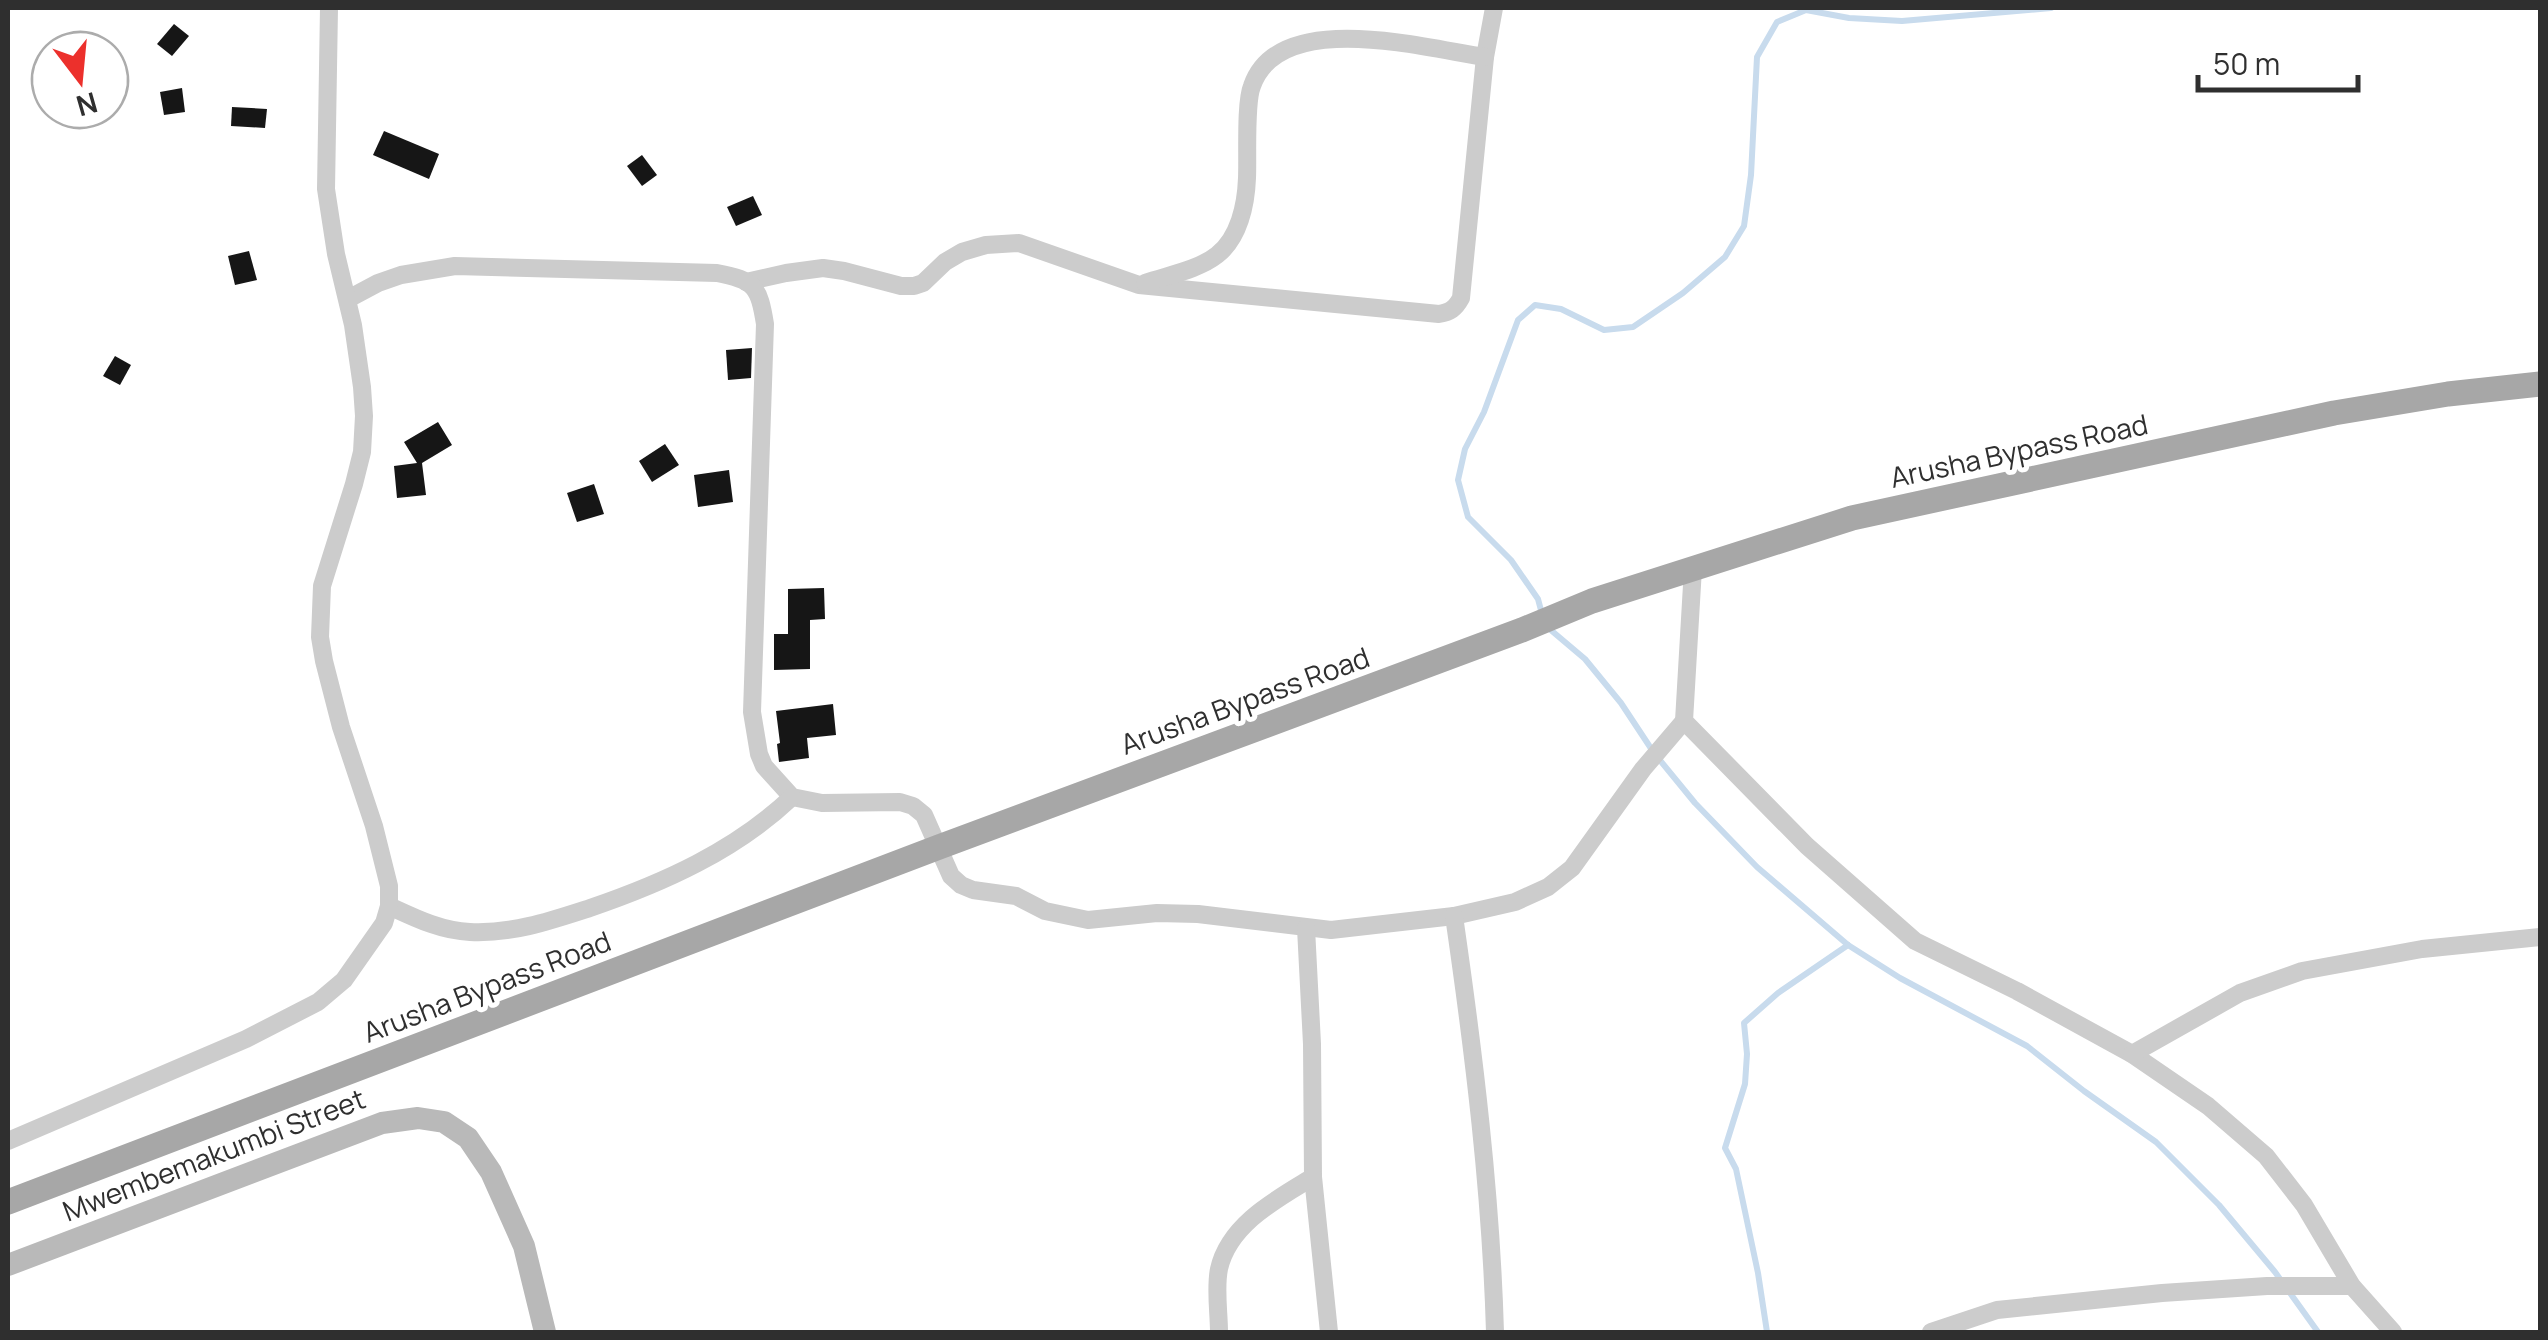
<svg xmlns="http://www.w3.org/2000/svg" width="2548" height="1340" font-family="Manrope,sans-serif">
<rect width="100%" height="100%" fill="#fff"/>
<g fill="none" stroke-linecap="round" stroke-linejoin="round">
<!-- stream -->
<g stroke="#c8dbed" stroke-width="6">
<polyline points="1542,614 1538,599 1511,560 1468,517 1458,480 1465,449 1484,412 1518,320 1535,305 1561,309 1604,330 1633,327 1683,293 1725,257 1744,226 1751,175 1757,57 1777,22 1806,10 1849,18 1902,21 2051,8"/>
<polyline points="1546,626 1585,659 1621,703 1654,753 1695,803 1757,867 1848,945 1900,978 2027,1046 2084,1091 2156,1142 2219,1205 2275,1272 2318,1332"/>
<polyline points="1767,1332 1758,1273 1736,1169 1725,1148 1745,1084 1747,1054 1744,1023 1778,993 1848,945"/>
</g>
</g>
<!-- building -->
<g fill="#161616">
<polygon points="174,24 189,36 172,56 157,44"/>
<polygon points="182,88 185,112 164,115 160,92"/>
<polygon points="232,107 267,109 265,128 231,126"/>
<polygon points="384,131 439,154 429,179 373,155"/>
<polygon points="642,155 657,175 642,186 627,166"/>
<polygon points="753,196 762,215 736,226 727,207"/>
<polygon points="249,251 257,280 235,285 228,256"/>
<polygon points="752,348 751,378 728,380 726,350"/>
<polygon points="115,356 131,365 120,385 103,376"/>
<polygon points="438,422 452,445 422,463 426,495 397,498 394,466 417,463 404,442"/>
<polygon points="665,444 679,465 652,482 639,461"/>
<polygon points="729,470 733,502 698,507 694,475"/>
<polygon points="594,484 604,514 577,522 567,493"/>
<polygon points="824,588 825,619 810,620 810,669 774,670 774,634 788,634 788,589"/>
<polygon points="833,704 836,735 807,738 809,758 779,762 777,744 780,743 776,711"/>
</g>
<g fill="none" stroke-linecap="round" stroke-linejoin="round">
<!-- street -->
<g stroke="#ccc" stroke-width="18">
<path d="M 746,282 L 786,273 L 823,268 L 844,271 L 901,286 L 914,286 L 923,283 L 945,262 L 962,252 L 986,245 L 1019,243 L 1139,285 L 1439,314 C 1450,312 1455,309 1461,298 L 1485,57 L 1494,8"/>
<path d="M 1145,283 C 1168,275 1198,270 1217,255 C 1239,238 1246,205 1247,178 C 1248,157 1245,103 1252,86 C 1279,8 1424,48 1485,57"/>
<path d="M 348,299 L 378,283 L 401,275 L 455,266 L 717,273 C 755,280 759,287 765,324 L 752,712 L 759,754 L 764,766 L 792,797 L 822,803 L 900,802 L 913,806 L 924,815 L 951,876 L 961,885 L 973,890 L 1016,896 L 1045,911 L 1088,920 L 1157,913 L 1198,914 L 1331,930 L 1454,916 L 1515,902 L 1548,887 L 1572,868 L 1643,769 L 1684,721"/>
<polyline points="1693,568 1684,721 1807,846 1915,941 2017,991 2132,1054 2208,1106 2266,1156 2304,1205 2352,1286 2393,1332"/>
<path d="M 389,906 C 415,918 441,931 470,932 C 512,934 550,921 590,908 C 663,883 735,851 792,797"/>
<path d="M 1454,916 C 1474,1054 1491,1193 1495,1332"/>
<polyline points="1306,928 1312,1044 1313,1177 1329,1332"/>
<polyline points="2132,1054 2240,993 2302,971 2422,949 2540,937"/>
<polyline points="8,1141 246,1039 318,1002 344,980 384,923 389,906 389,886 374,826 341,727 324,661 320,637 322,586 354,484 362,452 364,416 362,387 353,325 336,254 326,189 329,8"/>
<path d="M 1219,1332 C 1219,1313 1215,1288 1219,1269 C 1229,1224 1277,1199 1313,1177"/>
<polyline points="1931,1332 1997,1310 2162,1293 2267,1286 2352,1286"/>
</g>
<!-- secondary -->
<polyline stroke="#b9b9b9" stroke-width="22" points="8,1265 382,1123 418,1118 444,1122 468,1138 491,1172 524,1246 545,1332"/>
<!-- primary -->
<polyline stroke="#a7a7a7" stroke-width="25" points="8,1202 939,847 1522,630 1592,601 1852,518 2334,413 2448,394 2540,384"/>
</g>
<g text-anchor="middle" stroke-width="10" stroke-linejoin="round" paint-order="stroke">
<!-- street labels -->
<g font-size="28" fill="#2f2f2f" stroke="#fff">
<text transform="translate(2019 451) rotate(-12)" y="10">Arusha Bypass Road</text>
<text transform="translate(1245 701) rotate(-20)" y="10">Arusha Bypass Road</text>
<text transform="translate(487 987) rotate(-21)" y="10">Arusha Bypass Road</text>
<text transform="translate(214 1155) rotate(-21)" y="10">Mwembemakumbi Street</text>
</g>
</g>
<!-- border -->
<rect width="2548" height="1340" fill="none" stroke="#2f2f2f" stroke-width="20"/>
<!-- north arrow -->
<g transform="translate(80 80) rotate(164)"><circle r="48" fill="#ffffff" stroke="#acacac" stroke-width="2.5"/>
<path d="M0-8L18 38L0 25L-18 38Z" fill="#ec302c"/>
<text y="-15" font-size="28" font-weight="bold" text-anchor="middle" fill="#2f2f2f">N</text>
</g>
<!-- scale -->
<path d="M2198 75v15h160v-15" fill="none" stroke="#2f2f2f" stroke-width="5"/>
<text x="2213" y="75" font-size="30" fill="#2f2f2f" stroke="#ffffff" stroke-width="8" paint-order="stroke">50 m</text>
</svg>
